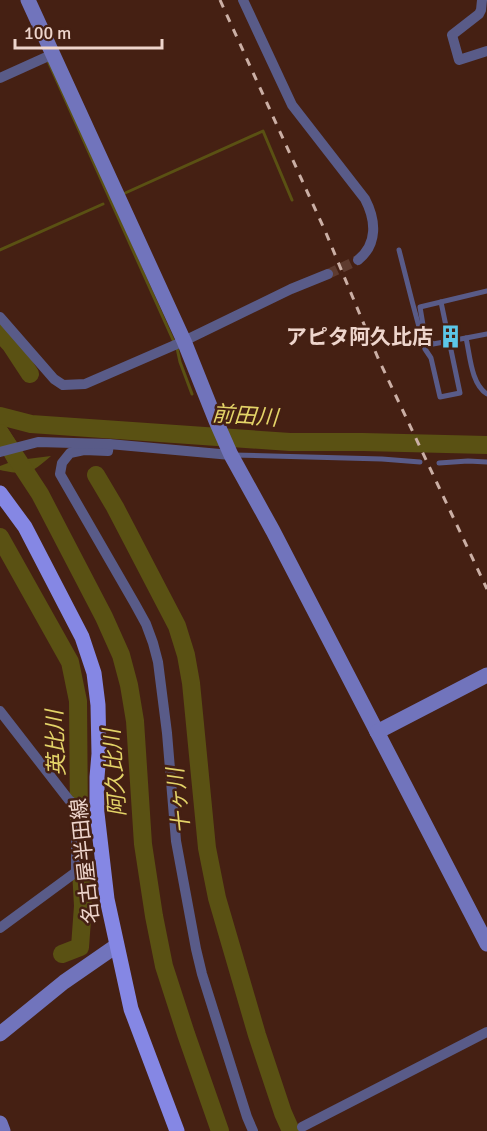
<svg xmlns="http://www.w3.org/2000/svg" width="487" height="1131" font-family="Signika,'Noto Sans JP',sans-serif">
<rect width="100%" height="100%" fill="#452013"/>
<!-- water -->
<path fill="#5a5113" d="M 0,416 L 27,459 L 51,456 C 30,474 28,476 0,470 L 0,466 L 8,463 L 0,448 Z"/>
<g fill="none" stroke-linecap="round" stroke-linejoin="round">
<!-- stream -->
<g stroke="#5a5113" stroke-width="3">
<polyline points="48,61 174,342"/>
<polyline points="123,194 263,131 292,200"/>
<polyline points="0,250 103,204"/>
<polyline points="177,348 180,362 192,394"/>
</g>
<!-- river -->
<g stroke="#5a5113" stroke-width="18">
<polyline points="0,333 11,345 30,374"/>
<polyline points="0,416 31,424 290,442 363,442 487,445"/>
<polyline points="0,433 40,494 104,617 121,655 129,685 135,721 143,844 154,916 164,966 186,1034 220,1131"/>
<polyline points="96,475 115,507 177,626 186,655 191,683 207,848 217,898 257,1035 283,1113 291,1131"/>
<polyline points="0,537 70,662 78,701 79,824"/>
<polyline points="62,954 80,947 83,906 80,851"/>
</g>
<!-- street-tunnel -->
<polyline stroke="#5e3b2f" stroke-width="10" stroke-dasharray="10 5" stroke-linecap="butt" points="328,274 358,260"/>
<!-- lane -->
<g stroke="#595b88" stroke-width="5">
<polyline points="399,250 412,301 425,349 431,358 440,397 460,393 441,302"/>
<path d="M 487,291 L 420,307 L 425,337 L 433,344 L 466,338 C 470,355 471,384 487,394"/>
<polyline points="466,338 487,334"/>
<polyline points="233,455 382,459 420,462"/>
<polyline points="439,463 468,461 487,462"/>
</g>
<!-- street -->
<g stroke="#595b88" stroke-width="10">
<path d="M 243,0 L 292,105 L 365,199 C 376,220 378,244 358,260"/>
<polyline points="482,0 481,10 479,14 452,35 459,60 487,51"/>
<polyline points="0,78 53,54"/>
<polyline points="0,317 54,379 63,385 85,384 184,341 291,289 328,274"/>
<polyline points="109,444 108,451 84,450 70,453 62,463 60,474 135,604 146,624 153,643 158,662 167,733 176,841 196,949 202,974 247,1117 253,1131"/>
<polyline points="0,452 38,442 109,444 231,455"/>
<polyline points="0,711 69,800 76,805 76,872 0,928"/>
<polyline points="302,1127 487,1032"/>
</g>
<!-- secondary -->
<g stroke="#7174bc" stroke-width="15">
<polyline points="28,0 184,341 216,421 231,455 273,531 487,944"/>
<polyline points="377,732 487,675"/>
<polyline points="0,1034 64,982 116,946"/>
<polyline points="0,1123 3,1131"/>
</g>
<!-- primary -->
<polyline stroke="#8587e4" stroke-width="15" points="0,493 25,527 82,637 94,673 98,705 99,754 97,777 97,813 107,899 131,1009 177,1131"/>
<!-- rail -->
<polyline stroke="#cbafa5" stroke-width="3" stroke-dasharray="8 8" stroke-linecap="butt" points="220,0 326,233 378,358 487,589"/>
</g>
<!-- icons -->
<defs>
<symbol id="building-bare" viewBox="-9 -9 18 18"><path d="M-4-6H4V6H1V3H-1V6H-4ZM-2.5-4.3h1.7v1.8h-1.7ZM.8-4.3h1.7v1.8H.8ZM-2.5-1h1.7V.8h-1.7ZM.8-1h1.7V.8H.8Z" fill="#5cc7e8" stroke="#452013" stroke-width="2.5" paint-order="stroke"/></symbol>
</defs>
<g fill-rule="evenodd">
<use href="#building-bare" x="434" y="320" width="33" height="33"/>
</g>
<g text-anchor="middle" stroke-width="5" stroke-linejoin="round" paint-order="stroke">
<!-- poi labels -->
<g font-size="21" font-weight="bold" fill="#eed5cc" stroke="#452013" text-anchor="end">
<text x="433" y="344">アピタ阿久比店</text>
</g>
<!-- street labels -->
<g font-size="21" fill="#eed5cc" stroke="#452013">
<text transform="translate(85 861) rotate(-96)" y="7">名古屋半田線</text>
</g>
<!-- water labels -->
<g font-size="22" font-style="italic" fill="#e4d468" stroke="#452013">
<text transform="translate(245 415) rotate(4)" y="8">前田川</text>
<text transform="translate(55 743) rotate(-92)" y="8">英比川</text>
<text transform="translate(114 773) rotate(-94)" y="8">阿久比川</text>
<text transform="translate(178 801) rotate(-96)" y="8">十ヶ川</text>
</g>
</g>
<!-- scale -->
<path d="M15 39v9h147v-9" fill="none" stroke="#eed5cc" stroke-width="3"/>
<text x="24" y="39" font-size="18" fill="#eed5cc" stroke="#452013" stroke-width="4.5" paint-order="stroke">100 m</text>
</svg>
